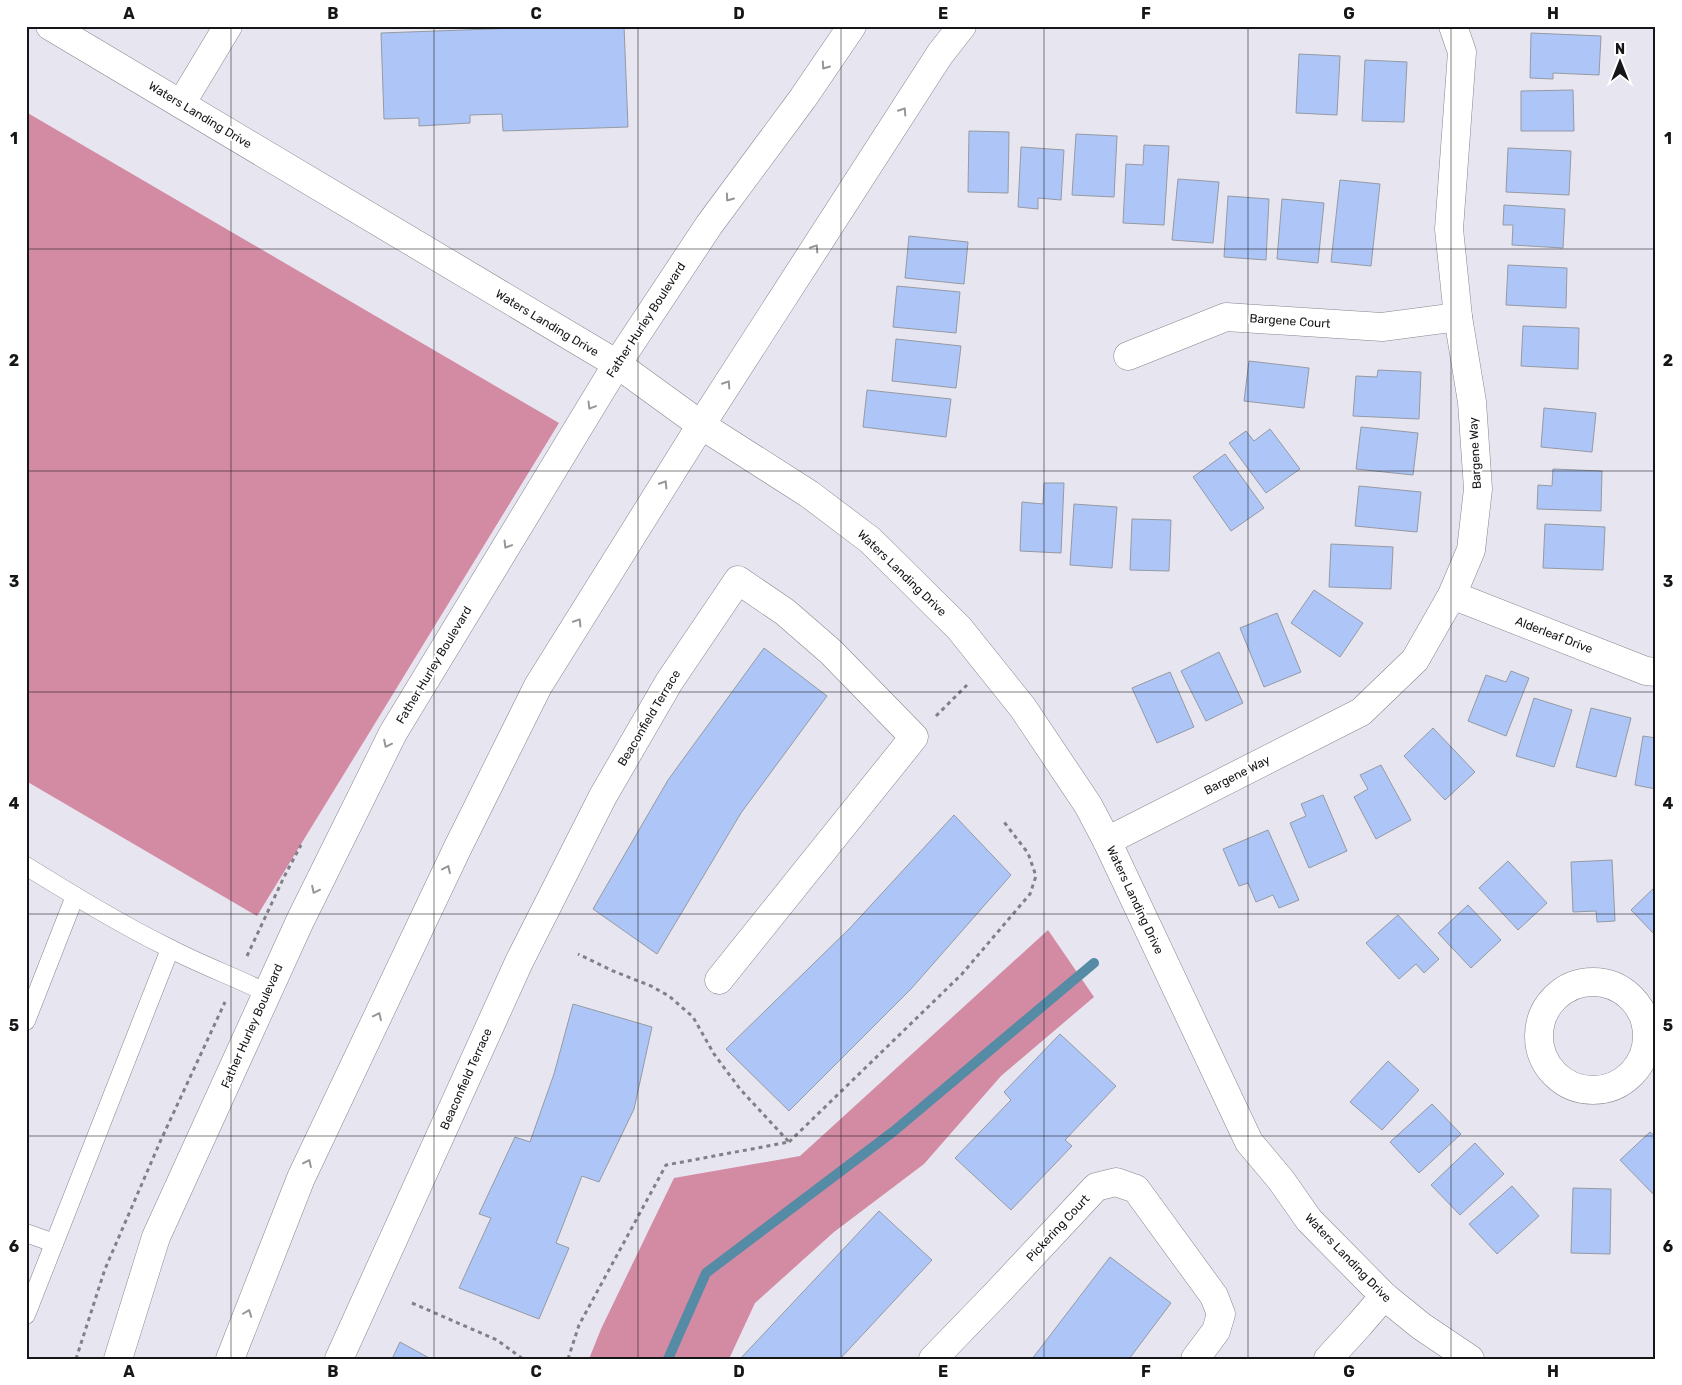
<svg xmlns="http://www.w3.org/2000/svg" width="1682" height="1385" font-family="Rubik,sans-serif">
<rect width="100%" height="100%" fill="#e7e5f0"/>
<!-- forest -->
<g fill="#d38ba3">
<polygon points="26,112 559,423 257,916 26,781"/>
<polygon points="1048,930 1094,997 1001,1076 924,1164 834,1232 755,1303 729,1359 589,1359 601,1329 674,1178 800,1156"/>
</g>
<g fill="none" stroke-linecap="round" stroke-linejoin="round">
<!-- stream -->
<polyline stroke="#568ba6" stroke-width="10" points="668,1359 706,1273 894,1131 1094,963"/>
</g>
<!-- building -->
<g fill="#adc6f7" stroke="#959aa3">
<polygon points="573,26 624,26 628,127 503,131 502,114 470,115 470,123 419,126 419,118 384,119 381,33"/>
<polygon points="1531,33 1601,36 1599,75 1553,73 1553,79 1530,78"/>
<polygon points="1299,54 1340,56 1337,115 1296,113"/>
<polygon points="1365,60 1407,62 1404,122 1362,121"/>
<polygon points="1573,90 1574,131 1521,131 1521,91"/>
<polygon points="969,131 1009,132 1008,193 968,192"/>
<polygon points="1076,134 1117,136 1114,197 1072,195"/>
<polygon points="1144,145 1169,146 1164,225 1123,223 1126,164 1143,165"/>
<polygon points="1021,147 1064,150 1061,200 1038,198 1038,209 1018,207"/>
<polygon points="1508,148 1571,151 1569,195 1506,192"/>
<polygon points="1178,179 1219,182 1213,243 1172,240"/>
<polygon points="1340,180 1380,184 1371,266 1331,262"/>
<polygon points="1228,196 1269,199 1266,260 1224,257"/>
<polygon points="1282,199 1324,203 1318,263 1277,259"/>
<polygon points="1504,205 1565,209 1563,248 1512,245 1513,225 1503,225"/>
<polygon points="909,236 968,242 964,284 905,278"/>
<polygon points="1508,265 1567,268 1566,308 1506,305"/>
<polygon points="897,286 960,292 956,333 893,327"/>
<polygon points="1523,326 1579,328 1578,369 1521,366"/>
<polygon points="896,339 961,346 956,388 892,381"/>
<polygon points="1249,361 1309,368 1304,408 1244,401"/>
<polygon points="1378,370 1421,372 1419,419 1353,416 1356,376 1377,377"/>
<polygon points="867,390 951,399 946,437 863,427"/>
<polygon points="1544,408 1596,413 1592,452 1541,447"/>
<polygon points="1361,427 1418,433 1413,475 1356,469"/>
<polygon points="1270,429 1300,469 1266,493 1229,443 1246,431 1254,441"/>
<polygon points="1225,454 1264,508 1231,531 1193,477"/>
<polygon points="1553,469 1602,471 1601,511 1537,509 1538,485 1552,486"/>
<polygon points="1044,483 1064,483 1061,553 1020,551 1022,502 1043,504"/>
<polygon points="1359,486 1421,492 1417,532 1355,526"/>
<polygon points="1074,504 1117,507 1112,568 1070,565"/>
<polygon points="1132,519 1171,520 1169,571 1130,570"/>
<polygon points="1545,524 1605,527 1603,570 1543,568"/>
<polygon points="1331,544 1393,547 1391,589 1329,587"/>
<polygon points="1314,590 1363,623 1340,657 1291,623"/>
<polygon points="1277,613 1301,672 1264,687 1240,628"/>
<polygon points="764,648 827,696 741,813 657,954 593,909 668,780"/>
<polygon points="1219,652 1243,703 1206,721 1181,671"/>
<polygon points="1511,671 1529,678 1506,736 1468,721 1486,675 1506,682"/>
<polygon points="1170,672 1194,727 1157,743 1132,688"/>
<polygon points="1534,698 1572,710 1554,767 1516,756"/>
<polygon points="1591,708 1631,718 1616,777 1576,767"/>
<polygon points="1433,728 1475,772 1445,800 1404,756"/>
<polygon points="1643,736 1656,738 1656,789 1635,785"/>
<polygon points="1381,765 1411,820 1376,839 1354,797 1368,789 1360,775"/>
<polygon points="1323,795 1347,851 1309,868 1290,823 1306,816 1301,804"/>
<polygon points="954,815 1011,875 911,989 789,1111 726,1049 850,928"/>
<polygon points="1268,830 1299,900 1279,908 1273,895 1256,902 1248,883 1239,886 1223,849"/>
<polygon points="1612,860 1615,921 1597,922 1596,911 1573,912 1571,862"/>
<polygon points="1508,861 1547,903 1518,930 1479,888"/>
<polygon points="1656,886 1656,936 1631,910"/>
<polygon points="1468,905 1501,940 1471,968 1438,933"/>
<polygon points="1398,915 1439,959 1424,973 1416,964 1399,979 1366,943"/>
<polygon points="573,1004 652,1027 634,1109 599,1182 582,1176 556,1243 569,1248 539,1319 459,1288 491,1218 479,1214 515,1137 530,1142 554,1074"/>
<polygon points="1060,1034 1116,1086 1065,1140 1072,1146 1011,1210 955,1158 1011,1100 1004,1092"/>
<polygon points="1388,1061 1419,1090 1382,1130 1350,1102"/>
<polygon points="1432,1104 1461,1134 1419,1173 1390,1142"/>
<polygon points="1650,1132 1656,1137 1656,1197 1620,1160"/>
<polygon points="1475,1143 1504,1174 1460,1215 1431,1185"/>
<polygon points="1512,1186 1539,1216 1497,1254 1469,1224"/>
<polygon points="1573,1188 1611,1189 1610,1254 1571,1253"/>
<polygon points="879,1211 932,1260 840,1359 740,1359"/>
<polygon points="1110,1257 1171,1303 1129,1359 1032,1359"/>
<polygon points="400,1342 431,1359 392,1359"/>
</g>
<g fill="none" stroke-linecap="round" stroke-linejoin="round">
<defs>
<g id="service">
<path d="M 26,866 C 73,895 120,924 169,948 C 201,965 235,977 267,993"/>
<polyline points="26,1021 75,896"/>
<polyline points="26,1233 54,1243"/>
<polyline points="26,1315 170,949"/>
</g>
<g id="minor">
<polyline points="181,104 228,26"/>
<polyline points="1128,356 1226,317 1382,327 1458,317"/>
<polyline points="1452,595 1646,671 1656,672"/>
<polyline points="1107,841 1361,712 1415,660 1452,595 1471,550 1478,489 1472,402 1458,317 1449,229 1462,52 1453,26"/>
<circle cx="1593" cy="1036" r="54"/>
<polyline points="339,1359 519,962 603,796 669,682 738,580 785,612 831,652 914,737 719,980"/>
<polyline points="933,1359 997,1293 1096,1187 1116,1182 1136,1189 1214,1296 1221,1314 1216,1331 1195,1359"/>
<polyline points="1328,1359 1360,1324 1384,1296"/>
</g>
<polyline id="tertiary" points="50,26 617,364 701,425 809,494 870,540 959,628 1023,708 1088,805 1107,841 1249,1142 1281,1180 1309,1220 1384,1296 1421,1326 1470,1359"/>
<g id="secondary">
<polyline points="118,1359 156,1237 300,921 393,733 617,364 709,225 803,98 852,26"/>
<polyline points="230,1359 301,1178 457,849 538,686 701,425 940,54 962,26"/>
</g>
</defs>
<!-- service casing -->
<use href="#service" stroke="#87858e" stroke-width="19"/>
<!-- minor casing -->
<use href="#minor" stroke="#87858e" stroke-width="29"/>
<!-- tertiary casing -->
<use href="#tertiary" stroke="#87858e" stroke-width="29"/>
<!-- secondary casing -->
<use href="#secondary" stroke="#87858e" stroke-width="29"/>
<!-- path -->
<g stroke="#818087" stroke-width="3" stroke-dasharray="4 4" stroke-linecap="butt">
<polyline points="936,716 967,685"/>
<polyline points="247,956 284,877 301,845"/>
<polyline points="789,1142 962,974 1030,894 1036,876 1028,853 1004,822"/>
<polyline points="412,1303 497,1340 523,1359"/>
<polyline points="76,1359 105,1269 160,1142 225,1002"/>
<polyline points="568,1359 579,1325 666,1165 789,1142 740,1089 714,1054 693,1017 669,996 651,986 613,971 578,954"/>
</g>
<!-- service -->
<use href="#service" stroke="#fff" stroke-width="18"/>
<!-- minor -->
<use href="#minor" stroke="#fff" stroke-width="28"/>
<!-- tertiary -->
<use href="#tertiary" stroke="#fff" stroke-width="28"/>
<!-- secondary -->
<use href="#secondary" stroke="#fff" stroke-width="28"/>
</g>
<!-- one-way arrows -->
<defs><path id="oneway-chevron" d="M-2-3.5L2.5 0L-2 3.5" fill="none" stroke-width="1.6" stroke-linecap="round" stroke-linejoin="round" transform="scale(1.25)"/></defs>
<g stroke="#969698">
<use href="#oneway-chevron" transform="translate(825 66) rotate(125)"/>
<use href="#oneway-chevron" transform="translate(903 111) rotate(-57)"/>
<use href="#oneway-chevron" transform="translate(729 198) rotate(126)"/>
<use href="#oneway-chevron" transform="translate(815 248) rotate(-57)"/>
<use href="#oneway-chevron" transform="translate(727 384) rotate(-57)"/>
<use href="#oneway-chevron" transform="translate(591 406) rotate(121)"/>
<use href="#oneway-chevron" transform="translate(664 484) rotate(-58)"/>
<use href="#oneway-chevron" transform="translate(507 545) rotate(121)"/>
<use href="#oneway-chevron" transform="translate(578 622) rotate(-58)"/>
<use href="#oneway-chevron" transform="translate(387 744) rotate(116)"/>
<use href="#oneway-chevron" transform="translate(447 869) rotate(-65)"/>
<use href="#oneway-chevron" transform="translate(315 890) rotate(116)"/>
<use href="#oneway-chevron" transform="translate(378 1016) rotate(-65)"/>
<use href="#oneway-chevron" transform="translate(308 1163) rotate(-65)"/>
<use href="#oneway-chevron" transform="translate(248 1313) rotate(-69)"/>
</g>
<!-- grid -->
<path fill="none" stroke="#161619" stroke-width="1" stroke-opacity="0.55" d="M 231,26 L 231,1359M 434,26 L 434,1359M 638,26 L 638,1359M 841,26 L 841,1359M 1044,26 L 1044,1359M 1248,26 L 1248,1359M 1451,26 L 1451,1359M 26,249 L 1656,249M 26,471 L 1656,471M 26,692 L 1656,692M 26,914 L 1656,914M 26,1136 L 1656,1136"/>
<g text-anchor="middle" stroke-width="4" stroke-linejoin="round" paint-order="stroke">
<!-- street labels -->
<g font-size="12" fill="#161619" stroke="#fff">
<text transform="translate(200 115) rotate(31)" y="4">Waters Landing Drive</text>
<text transform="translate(646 320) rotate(-57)" y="4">Father Hurley Boulevard</text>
<text transform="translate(1290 321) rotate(4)" y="4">Bargene Court</text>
<text transform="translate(547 323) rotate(31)" y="4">Waters Landing Drive</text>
<text transform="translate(1475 453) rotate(-93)" y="4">Bargene Way</text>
<text transform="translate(902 573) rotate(44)" y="4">Waters Landing Drive</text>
<text transform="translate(1554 635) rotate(21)" y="4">Alderleaf Drive</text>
<text transform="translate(434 665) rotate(-59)" y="4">Father Hurley Boulevard</text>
<text transform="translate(649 718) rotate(-59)" y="4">Beaconfield Terrace</text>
<text transform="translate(1237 775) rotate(-27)" y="4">Bargene Way</text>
<text transform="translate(1135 900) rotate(65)" y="4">Waters Landing Drive</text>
<text transform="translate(252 1026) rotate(-66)" y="4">Father Hurley Boulevard</text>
<text transform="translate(466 1079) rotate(-66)" y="4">Beaconfield Terrace</text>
<text transform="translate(1058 1228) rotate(-47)" y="4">Pickering Court</text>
<text transform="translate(1348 1258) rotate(46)" y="4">Waters Landing Drive</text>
</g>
</g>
<!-- border -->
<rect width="1682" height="1385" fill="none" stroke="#ffffff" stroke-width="55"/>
<!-- north arrow -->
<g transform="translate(1620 62)" stroke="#ffffff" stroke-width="4" paint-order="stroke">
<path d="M0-4L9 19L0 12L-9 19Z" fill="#161619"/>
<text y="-8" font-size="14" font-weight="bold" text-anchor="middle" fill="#161619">N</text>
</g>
<rect x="28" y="28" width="1626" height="1330" fill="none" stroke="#161619" stroke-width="2"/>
<g font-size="16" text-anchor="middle" font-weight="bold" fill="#161619">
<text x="129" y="19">A</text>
<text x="333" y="19">B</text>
<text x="536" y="19">C</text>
<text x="739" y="19">D</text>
<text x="943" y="19">E</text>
<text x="1146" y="19">F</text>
<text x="1349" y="19">G</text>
<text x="1553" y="19">H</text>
<text x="14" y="144">1</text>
<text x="1668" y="144">1</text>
<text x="14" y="366">2</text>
<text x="1668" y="366">2</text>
<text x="14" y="587">3</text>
<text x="1668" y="587">3</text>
<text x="14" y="809">4</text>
<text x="1668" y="809">4</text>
<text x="14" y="1031">5</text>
<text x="1668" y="1031">5</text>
<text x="14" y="1252">6</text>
<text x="1668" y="1252">6</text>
<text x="129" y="1377">A</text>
<text x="333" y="1377">B</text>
<text x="536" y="1377">C</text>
<text x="739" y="1377">D</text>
<text x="943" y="1377">E</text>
<text x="1146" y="1377">F</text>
<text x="1349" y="1377">G</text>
<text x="1553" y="1377">H</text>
</g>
</svg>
